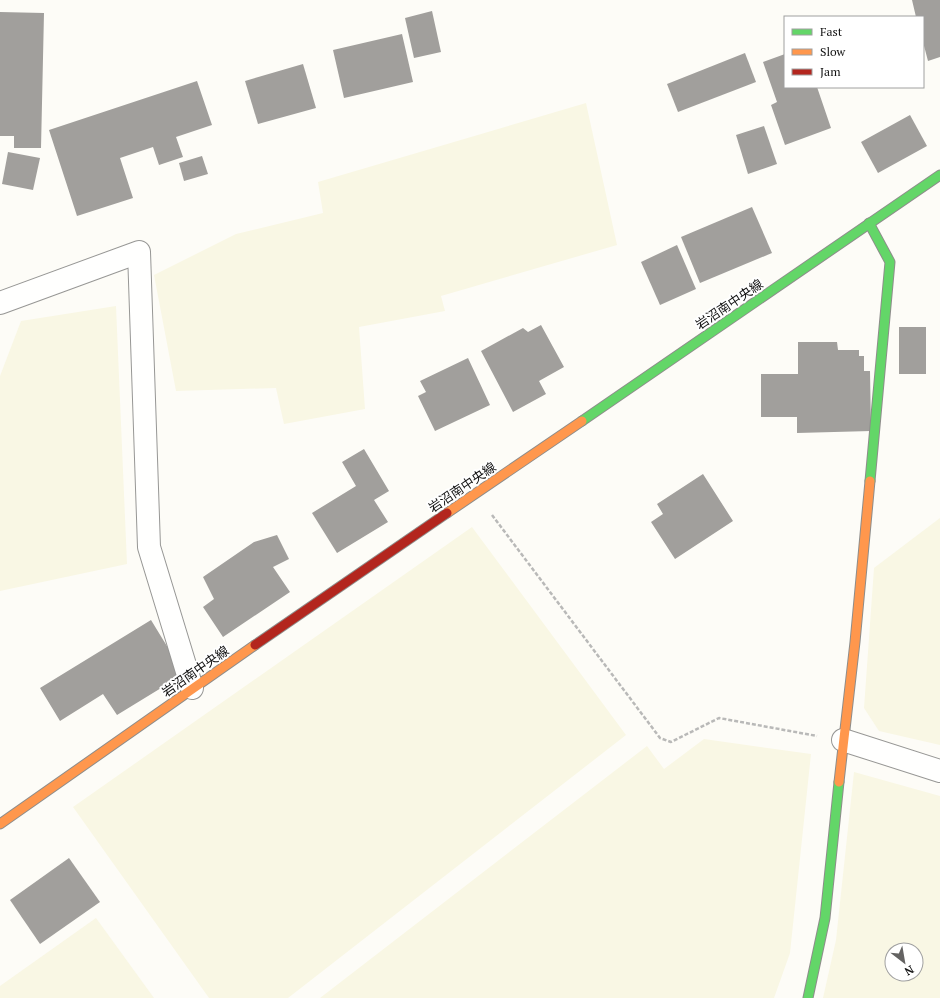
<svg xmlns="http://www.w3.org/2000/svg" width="940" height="998" font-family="'PT Serif','Noto Sans JP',serif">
<rect width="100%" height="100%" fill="#fdfcf7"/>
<!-- farmland -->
<g fill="#f9f7e4" fill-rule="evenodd">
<polygon points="586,103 617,245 441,296 445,311 359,327 365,409 284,424 276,388 176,391 154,275 236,234 323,213 318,182"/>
<polygon points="116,306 127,564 0,591 0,376 21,321"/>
<polygon points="940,518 940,745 879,731 864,708 874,568"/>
<polygon points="472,527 626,735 288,998 209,998 73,807"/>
<polygon points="704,739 811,754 790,953 774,998 320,998 647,746 664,769"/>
<path d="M 854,772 L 940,796 L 940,998 L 823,998 L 836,940 ZM 892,950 L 916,950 L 916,974 L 892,974 Z"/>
<polygon points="96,918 154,998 0,998 0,986"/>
</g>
<!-- building -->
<g fill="#a19f9c">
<polygon points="912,0 940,0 940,57 928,61 923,42 923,17 916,17"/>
<polygon points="432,11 441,52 414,58 405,18"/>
<polygon points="0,12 44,13 41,148 14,148 14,136 0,136"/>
<polygon points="402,34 413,82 344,98 333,50"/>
<polygon points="745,53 756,82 678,112 667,84"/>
<polygon points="785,54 785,87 817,87 831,128 785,145 771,105 777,102 763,62"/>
<polygon points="303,64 316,108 258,124 245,81"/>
<polygon points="197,81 212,125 176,137 183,157 159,165 153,147 120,158 133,198 77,216 49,130"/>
<polygon points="910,115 927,146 878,173 861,142"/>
<polygon points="764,126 777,164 748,174 736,135"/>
<polygon points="8,152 40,158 33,190 2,184"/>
<polygon points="202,156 208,174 184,181 179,163"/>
<polygon points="752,207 772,253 700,283 681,237"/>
<polygon points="677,245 696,289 660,305 641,262"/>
<polygon points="541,325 564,367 539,381 546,394 513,412 481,351 523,328 528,332"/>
<rect x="899" y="327" width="27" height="47"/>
<polygon points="798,342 837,342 838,350 859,350 859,356 864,356 864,371 870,371 871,431 797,433 797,417 761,417 761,374 798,374"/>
<polygon points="468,358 490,405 435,431 418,396 426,392 420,381"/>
<polygon points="364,449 389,491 374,500 388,522 337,553 312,513 356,486 342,462"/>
<polygon points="703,474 733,521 675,559 651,522 663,514 657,504"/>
<polygon points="277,535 289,559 273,567 290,592 223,637 203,607 214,599 203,577 254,542"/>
<polygon points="151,620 184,674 117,715 103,694 60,721 40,688"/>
<polygon points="69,858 100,902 40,944 10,900"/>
</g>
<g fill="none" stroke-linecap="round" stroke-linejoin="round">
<defs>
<g id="street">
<polyline points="0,303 139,252 149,547 192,688"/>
<polyline points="843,740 940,771"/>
</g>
<g id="fast">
<polyline points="869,223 890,262 870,481"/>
<polyline points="582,421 940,175"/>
<polyline points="808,998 825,918 839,782"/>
</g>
<g id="slow">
<polyline points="447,513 582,421"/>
<polyline points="839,782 855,642 870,481"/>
<polyline points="0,824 255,645"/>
</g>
<polyline id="jam" points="255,645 447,513"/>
</defs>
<!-- street casing -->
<use href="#street" stroke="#979795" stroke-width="24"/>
<!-- fast casing -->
<use href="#fast" stroke="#8e8d8b" stroke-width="11"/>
<!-- slow casing -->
<use href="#slow" stroke="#8e8d8b" stroke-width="11"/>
<!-- jam casing -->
<use href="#jam" stroke="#8e8d8b" stroke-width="11"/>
<!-- path -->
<polyline stroke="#b9b9b8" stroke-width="2.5" stroke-dasharray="4 2" stroke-linecap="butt" points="492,515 660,738 671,742 719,718 817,736"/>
<!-- street -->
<use href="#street" stroke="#fffffe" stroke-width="22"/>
<!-- fast -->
<use href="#fast" stroke="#63d668" stroke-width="9"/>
<!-- slow -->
<use href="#slow" stroke="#ff974d" stroke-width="9"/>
<!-- jam -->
<use href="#jam" stroke="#b3261e" stroke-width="9"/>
</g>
<g text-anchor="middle" stroke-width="4" stroke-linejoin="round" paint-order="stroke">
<!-- street labels -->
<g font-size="13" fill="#111" stroke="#fff">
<text transform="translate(729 304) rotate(-34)" y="5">岩沼南中央線</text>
<text transform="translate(462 487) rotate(-34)" y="5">岩沼南中央線</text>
<text transform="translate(195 671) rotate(-35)" y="5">岩沼南中央線</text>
</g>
</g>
<!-- legend -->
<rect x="784" y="16" width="140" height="72" fill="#ffffff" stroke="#a0a0a0"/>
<rect x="792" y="29" width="20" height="6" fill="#63d668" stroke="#a0a0a0"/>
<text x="820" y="36" font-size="12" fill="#111111">Fast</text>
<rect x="792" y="49" width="20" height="6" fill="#ff974d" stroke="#a0a0a0"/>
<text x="820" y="56" font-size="12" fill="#111111">Slow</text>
<rect x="792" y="69" width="20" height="6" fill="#b3261e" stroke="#a0a0a0"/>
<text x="820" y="76" font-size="12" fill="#111111">Jam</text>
<!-- north arrow -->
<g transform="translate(904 962) rotate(149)"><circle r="19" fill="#ffffff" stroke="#a0a0a0"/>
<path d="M0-3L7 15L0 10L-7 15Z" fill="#646362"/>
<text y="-6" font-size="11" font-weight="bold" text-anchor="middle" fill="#111111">N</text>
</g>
</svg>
